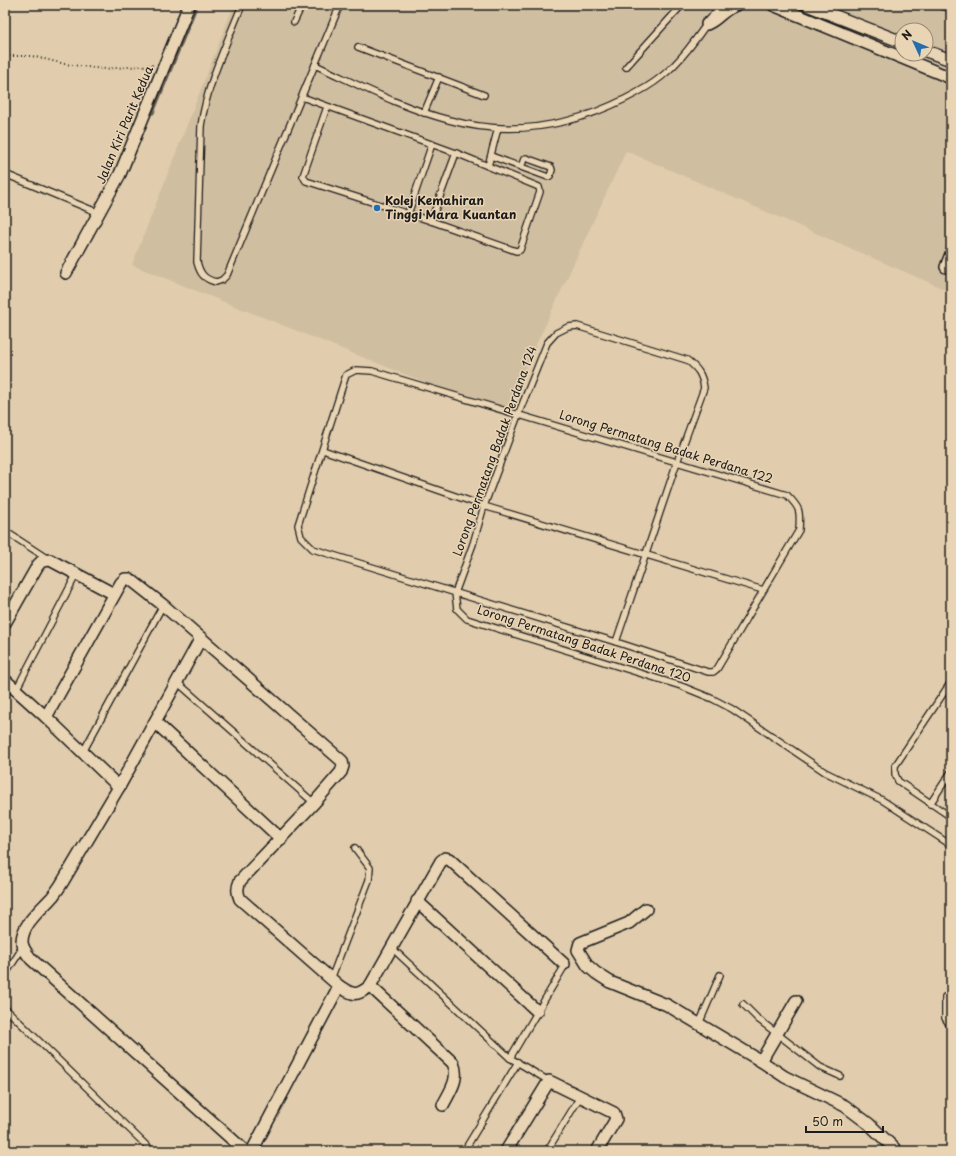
<svg xmlns="http://www.w3.org/2000/svg" width="956" height="1156" font-family="'Playpen Sans',sans-serif">
<rect width="100%" height="100%" fill="#e1cdad"/>
<filter id="ink" filterUnits="userSpaceOnUse"><feTurbulence type="fractalNoise" baseFrequency=".025" numOctaves="2"/><feDisplacementMap in="SourceGraphic" scale="8" xChannelSelector="R" yChannelSelector="G"/><feConvolveMatrix kernelMatrix="1 2 1 2 8 2 1 2 1" color-interpolation-filters="sRGB"/></filter>
<g filter="url(#ink)">
<!-- built -->
<path fill="#d0bea1" fill-rule="evenodd" d="M 234,5 L 951,5 L 951,292 L 626,151 L 504,414 L 132,265 ZM 902,30 L 926,30 L 926,54 L 902,54 Z"/>
<!-- water -->
<path fill="#958976" stroke="#655d52" d="M 923,5 L 951,5 L 951,13 C 943,9 932,8 923,5 Z"/>
<g fill="none" stroke-linecap="round" stroke-linejoin="round">
<!-- stream -->
<polyline stroke="#655d52" stroke-width="3" points="153,113 197,5"/>
<defs>
<g id="service">
<path d="M 242,5 C 226,45 207,84 201,126 L 197,262 C 200,274 204,279 216,282 L 222,280 L 227,275 L 340,5"/>
<polyline points="294,22 302,5"/>
<polyline points="358,47 484,95"/>
<path d="M 315,65 C 359,85 402,108 449,120 C 510,137 569,127 625,99 C 637,93 650,86 661,77 C 685,58 702,30 720,5"/>
<polyline points="626,67 682,5"/>
<polyline points="302,97 456,153 539,187 540,192 520,250 516,251 431,221 306,181 303,176 327,107"/>
<polyline points="424,113 439,77"/>
<polyline points="491,156 548,177 550,176 552,170 551,167 526,158 524,159 521,167"/>
<polyline points="488,166 498,128"/>
<polyline points="5,174 99,213"/>
<polyline points="408,214 432,144"/>
<polyline points="431,221 456,153"/>
<path d="M 356,370 L 372,371 L 787,495 C 801,509 800,511 799,530 L 717,669 L 713,672 L 708,672 L 616,642 L 313,549 L 301,537 L 298,525 L 346,375 Z"/>
<polyline points="323,450 484,506 763,590"/>
<polyline points="5,531 48,559"/>
<path d="M 616,642 L 677,462 L 704,388 C 702,374 698,369 687,360 L 577,326 L 568,327 L 556,333 L 547,343 L 518,415 L 484,506 L 473,544 L 455,593 L 457,609 L 467,619 L 681,686 L 713,699 L 732,709 L 825,772 L 882,800 L 951,845"/>
<polyline points="177,682 314,803"/>
<polyline points="951,682 895,766 895,774 898,781 951,817"/>
<polyline points="16,690 76,575"/>
<polyline points="83,752 163,605"/>
<polyline points="930,804 951,772"/>
<polyline points="392,948 510,1058"/>
<polyline points="5,975 23,947"/>
<polyline points="331,979 369,880 370,868 355,848"/>
<polyline points="945,997 945,1018 951,1027"/>
<polyline points="743,1004 758,1019 820,1067 840,1076"/>
<polyline points="5,1008 152,1151"/>
<polyline points="699,1024 720,975"/>
<polyline points="549,1081 510,1058 564,967 564,964"/>
<polyline points="464,1151 518,1062"/>
<polyline points="547,1151 580,1097"/>
</g>
<g id="minor">
<polyline points="773,5 951,78"/>
<polyline points="807,5 902,42"/>
<path d="M 707,24 C 719,19 722,10 736,5"/>
<polyline points="926,51 951,60"/>
<polyline points="946,267 951,254"/>
<polyline points="66,273 120,174 189,5"/>
<polyline points="5,623 38,565 42,561 50,560 114,594"/>
<path d="M 201,638 L 119,787 L 62,883 C 59,888 56,892 53,896 C 42,909 21,924 22,943 C 23,949 27,954 31,959 L 245,1151"/>
<polyline points="5,680 46,717 119,787"/>
<path d="M 46,717 L 121,583 L 125,579 L 130,579 L 163,605 L 342,761 L 343,766 L 341,772 L 314,803 L 240,881 C 237,888 237,892 240,899 L 339,986 C 353,995 356,997 370,986 L 441,861 L 445,858 L 449,859 L 564,964"/>
<polyline points="155,722 281,839"/>
<polyline points="417,901 537,1011"/>
<polyline points="646,909 629,923 580,943 578,950 588,966 596,973 610,982 667,1005 761,1061 785,1077 845,1106 869,1124 897,1151"/>
<path d="M 370,986 L 453,1063 C 460,1079 450,1091 443,1105"/>
<polyline points="761,1061 796,1001"/>
<polyline points="252,1151 339,986"/>
<polyline points="506,1151 549,1081 614,1113 616,1119 597,1151"/>
</g>
</defs>
<!-- service casing -->
<use href="#service" stroke="#1c1c1c" stroke-width="8"/>
<!-- minor casing -->
<use href="#minor" stroke="#1c1c1c" stroke-width="14"/>
<!-- path -->
<polyline stroke="#1c1c1c" stroke-width="2" stroke-dasharray="1 3" stroke-linecap="butt" points="5,56 32,56 65,64 103,69 153,65"/>
<!-- service -->
<use href="#service" stroke="#e9d4b3" stroke-width="5.5"/>
<!-- minor -->
<use href="#minor" stroke="#e9d4b3" stroke-width="11"/>
</g>
</g>
<!-- markers -->
<circle fill="#1f6fb2" stroke="#e9d4b3" stroke-width="1.5" cx="377" cy="208" r="4"/>
<g text-anchor="middle" stroke-width="3" stroke-linejoin="round" paint-order="stroke">
<!-- street labels -->
<g font-size="12" fill="#1c1c1c" stroke="#e9d4b3">
<text transform="translate(125 125) rotate(-67)" y="4">Jalan Kiri Parit Kedua</text>
<text transform="translate(666 447) rotate(17)" y="4">Lorong Permatang Badak Perdana 122</text>
<text transform="translate(495 451) rotate(-70)" y="4">Lorong Permatang Badak Perdana 124</text>
<text transform="translate(584 644) rotate(18)" y="4">Lorong Permatang Badak Perdana 120</text>
</g>
<!-- poi labels -->
<g font-size="12" font-weight="bold" fill="#1c1c1c" stroke="#e9d4b3" text-anchor="start">
<text x="385" y="205">Kolej Kemahiran<tspan x="385" dy="14">Tinggi Mara Kuantan</tspan></text>
</g>
</g>
<!-- margin -->
<rect width="956" height="1156" fill="none" stroke="#e9d4b3" stroke-width="20"/>
<rect x="10" y="10" width="936" height="1136" fill="none" stroke="#1c1c1c" stroke-width="1.5" filter="url(#ink)"/>
<!-- north arrow -->
<g transform="translate(914 42) rotate(314)"><circle r="19" fill="#e9d4b3" stroke="#978a77"/>
<path d="M0-3L7 15L0 10L-7 15Z" fill="#1f6fb2"/>
<text y="-6" font-size="11" font-weight="bold" text-anchor="middle" fill="#1c1c1c">N</text>
</g>
<!-- scale -->
<path d="M806 1126v6h77v-6" fill="none" stroke="#1c1c1c" stroke-width="2"/>
<text x="812" y="1126" font-size="12" fill="#1c1c1c" stroke="#e9d4b3" stroke-width="3" paint-order="stroke">50 m</text>
</svg>
